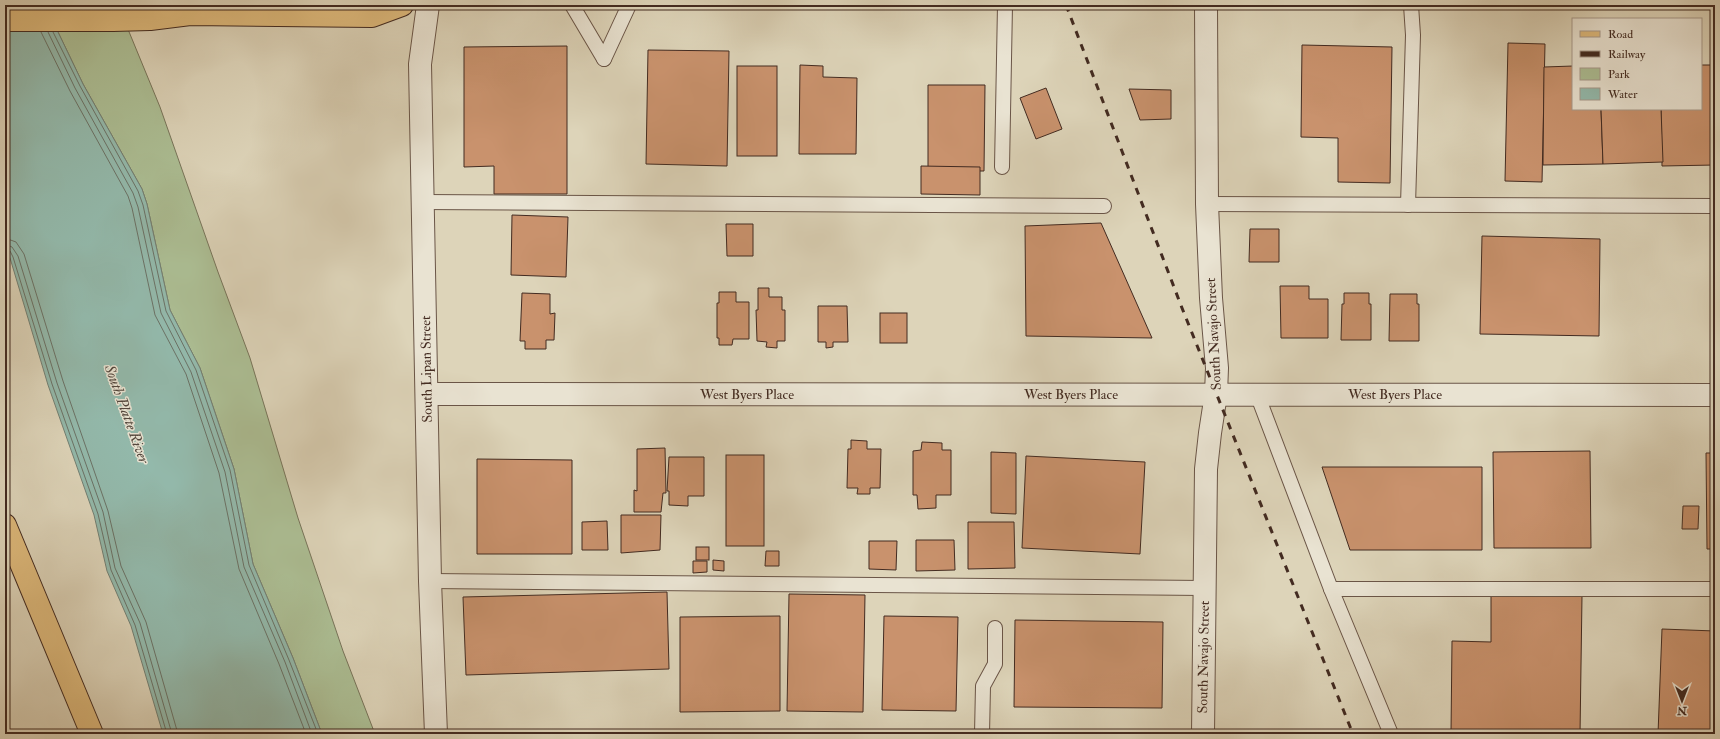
<svg xmlns="http://www.w3.org/2000/svg" width="1720" height="739" font-family="'IM FELL Double Pica',serif">
<rect width="100%" height="100%" fill="#ddd4b9"/>
<filter id="stains"><feTurbulence type="fractalNoise" baseFrequency=".005" numOctaves="4"/><feColorMatrix values="0 0 0 0 .2 0 0 0 0 .09 0 0 0 0 .02 0 0 0 .5 -.17"/></filter>
<radialGradient id="worn" r=".72"><stop offset=".6" stop-color="#630" stop-opacity="0"/><stop offset="1" stop-color="#630" stop-opacity=".3"/></radialGradient>
<!-- green -->
<polygon fill="#acbe94" stroke="#78745a" points="45,5 118,5 160,107 218,272 250,358 298,518 343,651 375,734 322,734 293,658 253,564 234,469 200,368 170,310 147,204 142,189 83,84"/>
<!-- water -->
<polygon fill="#93b9ab" stroke="#738074" points="5,5 45,5 83,84 142,189 147,204 170,310 200,368 234,469 253,564 293,658 322,734 163,734 131,626 107,571 94,515 48,385 10,258 5,251"/>
<g fill="none" stroke-linecap="round" stroke-linejoin="round">
<!-- shore -->
<g stroke="#6b7266" stroke-width="1">
<polyline points="41,32 70,91 128,196 132,208 155,315 186,374 219,473 239,569 279,664 306,734"/>
<polyline points="48,32 75,88 133,193 138,207 161,313 191,372 225,472 244,567 285,662 312,734"/>
<polyline points="53,32 80,86 138,191 143,205 166,311 196,370 230,470 249,565 289,660 318,734"/>
<polyline points="5,238 16,242 24,254 63,381 108,511 121,566 146,622 178,734"/>
<polyline points="5,244 12,247 18,256 57,383 103,512 115,568 140,623 172,734"/>
<polyline points="5,249 10,251 13,257 52,384 98,514 111,570 135,625 167,734"/>
</g>
</g>
<!-- building -->
<g fill="#c9926d" stroke="#432b21">
<polygon points="1508,43 1545,44 1542,182 1505,181"/>
<polygon points="1302,45 1392,47 1390,183 1338,182 1338,138 1301,137"/>
<polygon points="567,46 567,194 494,194 494,166 464,167 464,47"/>
<polygon points="648,50 729,51 727,166 646,164"/>
<polygon points="800,65 823,66 823,77 857,78 856,154 799,154"/>
<polygon points="1701,65 1715,65 1715,165 1662,166 1661,109 1701,109"/>
<rect x="737" y="66" width="40" height="90"/>
<polygon points="1573,66 1573,109 1601,109 1603,164 1543,165 1544,67"/>
<polygon points="928,85 985,85 984,171 928,171"/>
<polygon points="1046,88 1062,129 1036,139 1020,98"/>
<polygon points="1129,89 1171,90 1171,119 1140,120"/>
<polygon points="1601,109 1661,109 1663,162 1603,164"/>
<polygon points="921,166 980,167 980,195 921,194"/>
<polygon points="512,215 568,217 566,277 511,275"/>
<polygon points="1101,223 1152,338 1026,336 1025,226"/>
<polygon points="726,224 753,224 753,256 727,256"/>
<polygon points="1250,229 1279,229 1279,262 1249,262"/>
<polygon points="1482,236 1600,239 1599,336 1480,334"/>
<polygon points="1280,286 1309,286 1309,299 1328,299 1328,338 1281,338"/>
<polygon points="758,288 769,288 769,297 782,297 782,310 785,310 785,341 777,341 777,348 766,347 767,342 757,341 756,310 758,310"/>
<polygon points="719,292 736,292 736,302 749,302 749,339 733,339 732,345 719,345 719,338 717,338 717,303 719,303"/>
<polygon points="522,293 550,294 550,314 555,313 554,340 546,340 546,349 525,349 525,341 520,341"/>
<polygon points="1344,293 1369,293 1369,304 1371,304 1371,340 1341,340 1342,304 1344,304"/>
<polygon points="1390,294 1417,294 1417,304 1419,304 1419,341 1389,341"/>
<polygon points="818,306 847,306 848,342 833,342 833,347 826,348 826,342 818,342"/>
<rect x="880" y="313" width="27" height="30"/>
<polygon points="851,440 867,441 867,449 881,449 880,488 870,488 870,494 857,494 858,488 847,488 848,449 851,449"/>
<polygon points="922,442 942,443 942,450 951,450 951,495 936,495 936,508 918,509 917,495 913,495 913,451 921,450"/>
<polygon points="665,448 666,493 663,493 661,512 634,512 634,490 637,491 637,449"/>
<polygon points="1590,451 1591,548 1494,548 1493,452"/>
<polygon points="991,452 1016,453 1016,514 991,513"/>
<polygon points="1706,453 1715,453 1715,549 1707,549"/>
<rect x="726" y="455" width="38" height="91"/>
<polygon points="1026,456 1145,462 1140,554 1022,548"/>
<polygon points="669,457 704,457 704,496 688,496 688,506 669,505 669,491 667,491"/>
<polygon points="477,459 572,460 572,554 477,554"/>
<polygon points="1322,467 1482,467 1482,550 1350,550"/>
<polygon points="1683,506 1699,506 1698,529 1682,529"/>
<polygon points="621,515 661,515 660,550 621,553"/>
<polygon points="607,521 608,550 582,550 582,522"/>
<polygon points="968,522 1014,522 1015,568 968,569"/>
<polygon points="916,540 954,540 955,570 916,571"/>
<polygon points="869,541 897,541 896,570 869,569"/>
<rect x="696" y="547" width="13" height="13"/>
<polygon points="766,551 779,551 779,566 765,566"/>
<polygon points="713,560 724,561 724,571 713,570"/>
<polygon points="693,561 707,561 707,572 693,573"/>
<polygon points="667,592 669,669 466,675 463,597"/>
<polygon points="789,594 865,595 863,712 787,711"/>
<polygon points="1491,595 1582,596 1580,734 1451,733 1452,641 1491,642"/>
<polygon points="780,616 780,711 680,712 680,617"/>
<polygon points="884,616 958,617 956,711 882,710"/>
<polygon points="1015,620 1163,622 1162,708 1014,707"/>
<polygon points="1662,629 1715,631 1715,734 1658,734"/>
</g>
<g fill="none" stroke-linecap="round" stroke-linejoin="round">
<defs>
<g id="service">
<polyline points="572,5 604,59"/>
<polyline points="604,59 629,5"/>
<polyline points="1002,167 1005,5"/>
<polyline points="422,202 1104,206"/>
<polyline points="1207,204 1715,206"/>
<polyline points="1408,205 1413,35 1411,5"/>
<polyline points="1257,394 1331,589 1391,734"/>
<polyline points="430,581 1204,588"/>
<polyline points="1331,589 1715,589"/>
<polyline points="982,734 983,686 995,664 995,628"/>
</g>
<g id="minor">
<polyline points="427,394 1715,395"/>
<polyline points="1203,734 1206,469 1210,433 1216,394 1217,368 1211,298 1207,204 1206,5"/>
</g>
<polyline id="tertiary" points="428,5 420,64 430,581 436,734"/>
<polyline id="primary" points="5,20 113,20 150,19 190,14 372,16 402,5"/>
<polyline id="motorway" points="5,525 92,734"/>
</defs>
<!-- service casing -->
<use href="#service" stroke="#6a5547" stroke-width="16"/>
<!-- minor casing -->
<use href="#minor" stroke="#6a5547" stroke-width="24"/>
<!-- tertiary casing -->
<use href="#tertiary" stroke="#6a5547" stroke-width="24"/>
<!-- primary casing -->
<use href="#primary" stroke="#432b21" stroke-width="24"/>
<!-- motorway casing -->
<use href="#motorway" stroke="#432b21" stroke-width="24"/>
<!-- service -->
<use href="#service" stroke="#e9e3d2" stroke-width="14"/>
<!-- minor -->
<use href="#minor" stroke="#e9e3d2" stroke-width="22"/>
<!-- tertiary -->
<use href="#tertiary" stroke="#e9e3d2" stroke-width="22"/>
<!-- primary -->
<use href="#primary" stroke="#deba7c" stroke-width="22"/>
<!-- motorway -->
<use href="#motorway" stroke="#deba7c" stroke-width="22"/>
<!-- rail -->
<polyline stroke="#432b21" stroke-width="3" stroke-dasharray="7 7" stroke-linecap="butt" points="1066,5 1182,308 1353,734"/>
</g>
<g text-anchor="middle" stroke-width="3" stroke-linejoin="round" paint-order="stroke">
<!-- street labels -->
<g font-size="14" fill="#432b21" stroke="#e9e3d2">
<text transform="translate(1213 334) rotate(-93)" y="5">South Navajo Street</text>
<text transform="translate(426 369) rotate(-91)" y="5">South Lipan Street</text>
<text x="747" y="399">West Byers Place</text>
<text x="1071" y="399">West Byers Place</text>
<text x="1395" y="399">West Byers Place</text>
<text transform="translate(1203 657) rotate(-89)" y="5">South Navajo Street</text>
</g>
<!-- water labels -->
<g font-size="15" font-style="italic" fill="#53473d" stroke="#e9e3d2">
<text transform="translate(127 414) rotate(70)" y="5">South Platte River</text>
</g>
</g>
<!-- margin -->
<rect width="1720" height="739" fill="none" stroke="#ddd4b9" stroke-width="20"/>
<rect x="6" y="6" width="1708" height="727" fill="none" stroke="#432b21" stroke-width="2"/>
<rect x="10" y="10" width="1700" height="719" fill="none" stroke="#432b21"/>
<!-- legend -->
<rect x="1572" y="18" width="130" height="92" fill="#e9e3d2" stroke="#a7998b"/>
<rect x="1580" y="31" width="20" height="6" fill="#deba7c" stroke="#a7998b"/>
<text x="1608" y="38" font-size="12" fill="#432b21">Road</text>
<rect x="1580" y="51" width="20" height="6" fill="#432b21" stroke="#a7998b"/>
<text x="1608" y="58" font-size="12" fill="#432b21">Railway</text>
<rect x="1580" y="68" width="20" height="12" fill="#acbe94" stroke="#a7998b"/>
<text x="1608" y="78" font-size="12" fill="#432b21">Park</text>
<rect x="1580" y="88" width="20" height="12" fill="#93b9ab" stroke="#a7998b"/>
<text x="1608" y="98" font-size="12" fill="#432b21">Water</text>
<!-- north arrow -->
<g transform="translate(1682 701) rotate(180)" stroke="#e9e3d2" stroke-width="3" paint-order="stroke">
<path d="M0-3L7 15L0 10L-7 15Z" fill="#432b21"/>
<text y="-6" font-size="11" font-weight="bold" text-anchor="middle" fill="#432b21">N</text>
</g>
<rect width="100%" height="100%" filter="url(#stains)"/>
<rect width="100%" height="100%" fill="url(#worn)"/>
</svg>
